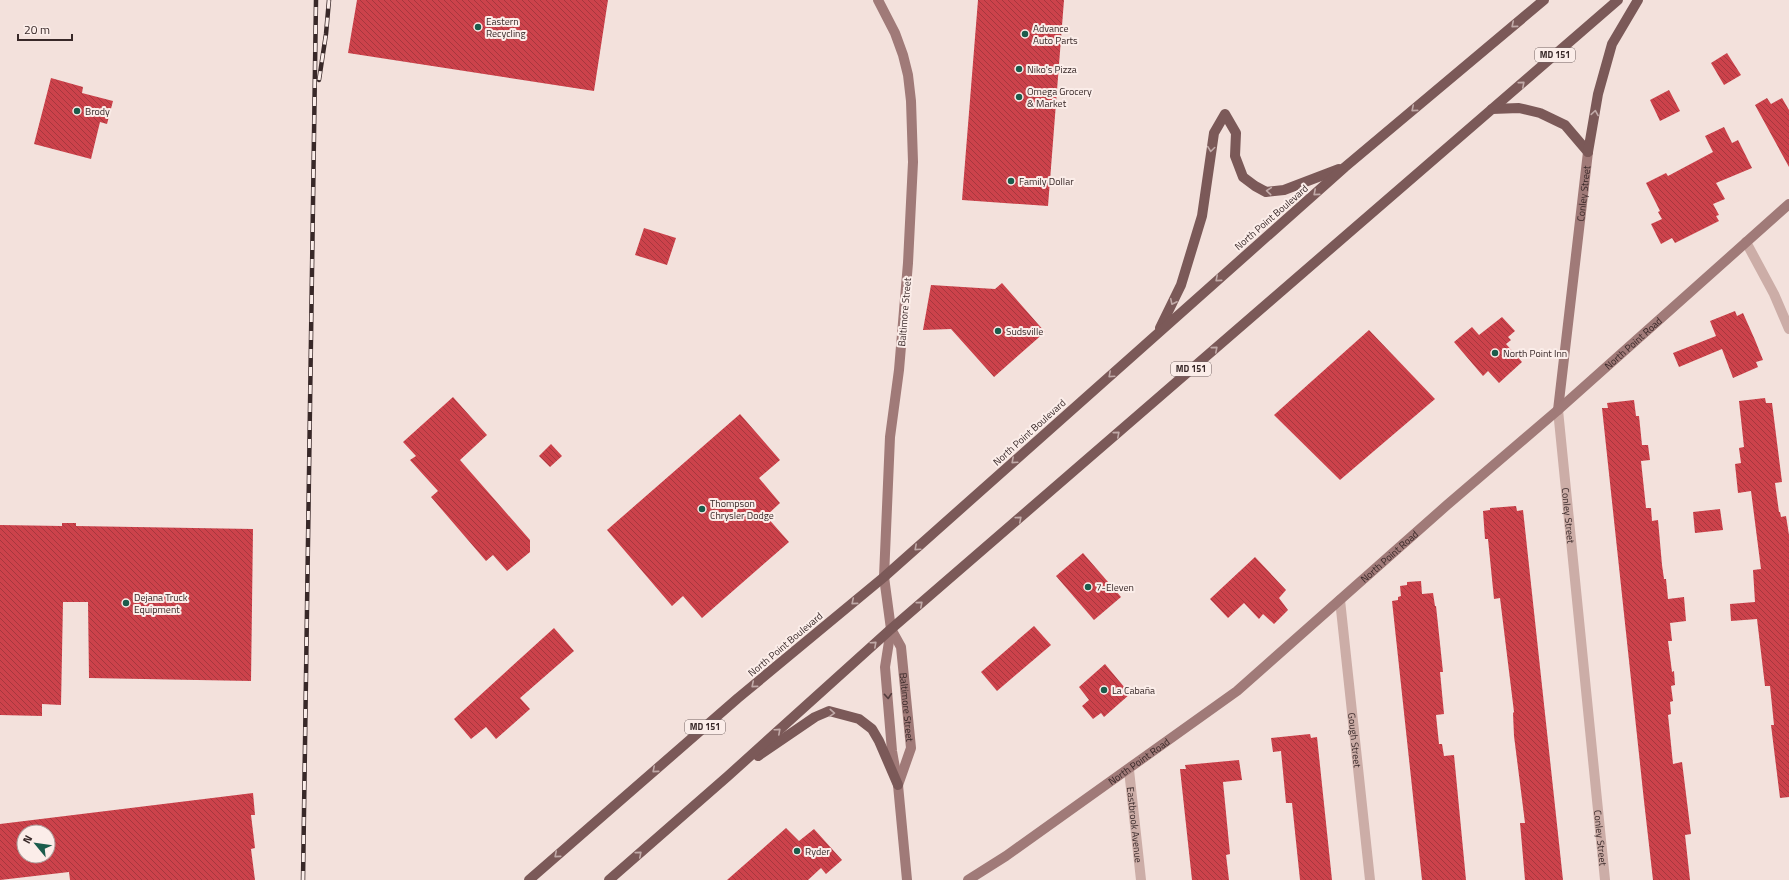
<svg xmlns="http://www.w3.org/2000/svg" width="1789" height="880" font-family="'Titillium Web',sans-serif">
<defs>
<pattern id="building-back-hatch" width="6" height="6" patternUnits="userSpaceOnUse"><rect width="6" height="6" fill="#cc424b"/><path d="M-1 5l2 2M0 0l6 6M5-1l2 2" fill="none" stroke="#a7373e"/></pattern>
</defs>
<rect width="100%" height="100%" fill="#f3e1dc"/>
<!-- building -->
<g fill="url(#building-back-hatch)" fill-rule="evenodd">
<polygon points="357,0 608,0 594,91 348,53"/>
<polygon points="978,0 1064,0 1048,206 962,200"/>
<polygon points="1727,53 1741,75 1724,85 1711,63"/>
<polygon points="51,78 83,87 82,93 113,101 107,124 100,122 91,159 34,144"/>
<polygon points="1669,90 1680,111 1660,121 1650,100"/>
<polygon points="1767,98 1771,104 1782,98 1789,110 1789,167 1755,105"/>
<polygon points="1724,127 1732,143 1738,140 1752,168 1716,183 1725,199 1713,204 1719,215 1716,216 1719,221 1675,243 1672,238 1661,244 1651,224 1662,219 1658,212 1660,211 1646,183 1666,173 1668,176 1713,152 1705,136"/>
<polygon points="644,228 676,238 667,265 635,255"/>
<polygon points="1002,283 1045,332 994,377 951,329 923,330 931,285 995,289"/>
<polygon points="1735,311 1737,316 1743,313 1755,340 1763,360 1756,362 1758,367 1733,378 1722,349 1679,367 1673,353 1716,336 1710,321"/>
<polygon points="1502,317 1515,331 1508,337 1511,340 1506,344 1522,362 1499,383 1488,371 1483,376 1454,342 1472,327 1479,335"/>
<polygon points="1369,330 1435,399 1340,480 1274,415"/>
<polygon points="453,397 487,435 460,460 530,540 530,552 507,571 493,555 486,561 431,497 438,491 410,460 416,456 403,442"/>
<polygon points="1765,398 1766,403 1772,403 1782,482 1775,483 1779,512 1780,512 1781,517 1786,516 1789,535 1789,797 1780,798 1771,725 1774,725 1770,686 1765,686 1757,619 1731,621 1730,604 1755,602 1753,570 1761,569 1751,491 1738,493 1735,464 1741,463 1739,448 1744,447 1739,401"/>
<polygon points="1634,400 1636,416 1639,416 1642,445 1648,445 1650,460 1641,461 1646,508 1651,508 1652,521 1658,520 1662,565 1664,579 1666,579 1668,599 1684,597 1686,621 1670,623 1672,641 1668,641 1672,672 1674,671 1675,685 1671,686 1673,701 1670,702 1671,714 1668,715 1673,764 1682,762 1691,834 1685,835 1690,880 1653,880 1644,801 1602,408 1608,408 1607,403"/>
<polygon points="740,414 780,460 759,478 780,503 766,516 789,542 702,618 683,596 672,606 607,530"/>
<polygon points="551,444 562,456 550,467 539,456"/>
<polygon points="1516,506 1517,511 1523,510 1563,880 1525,880 1520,823 1525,823 1514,736 1513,713 1514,712 1500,598 1494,599 1488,539 1485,539 1483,511 1490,510 1490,508"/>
<polygon points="1720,509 1723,530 1695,533 1693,512"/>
<polygon points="62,523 76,523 76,526 253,529 251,681 89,678 88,602 63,602 61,705 42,704 42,716 0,715 0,525 62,526"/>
<polygon points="1083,553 1121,597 1094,620 1056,576"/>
<polygon points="1255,557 1286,590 1279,598 1288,610 1274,624 1263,614 1259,619 1244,603 1228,618 1210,599"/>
<polygon points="1421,581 1422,594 1433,593 1435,606 1436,606 1443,672 1440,672 1444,714 1436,715 1439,744 1442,744 1444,756 1454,755 1466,880 1422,880 1392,601 1398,600 1398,597 1401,596 1400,586 1407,585 1407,582"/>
<polygon points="1034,626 1051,645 997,691 981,672"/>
<polygon points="554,628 574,651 520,698 530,709 496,739 486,727 471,739 454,719"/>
<polygon points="1105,664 1130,694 1104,717 1101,713 1093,719 1082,706 1089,700 1079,687"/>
<polygon points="1310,734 1311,738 1317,737 1332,880 1300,880 1292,803 1286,803 1281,751 1273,752 1271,738"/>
<polygon points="1239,760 1242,780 1223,782 1230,854 1226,855 1229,880 1192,880 1180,769 1186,769 1185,765"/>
<path d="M 253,793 L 255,815 L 251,815 L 255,848 L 251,849 L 255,880 L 70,880 L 69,872 L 0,880 L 0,824 ZM 24,832 L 48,832 L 48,856 L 24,856 Z"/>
<polygon points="786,828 799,841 814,829 842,860 826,874 821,868 808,880 727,880"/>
</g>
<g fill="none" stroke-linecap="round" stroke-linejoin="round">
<!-- street -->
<g stroke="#ccada7" stroke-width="10">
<polyline points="1746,242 1774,294 1789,329"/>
<path id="s1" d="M 1558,410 L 1605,880"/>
<path id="s2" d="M 1340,600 L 1370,880"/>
<path id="s3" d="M 1129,770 L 1141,880"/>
</g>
<!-- secondary -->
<g stroke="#a07a78" stroke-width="10">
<polyline points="878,0 895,33 903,55 908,75 911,101 913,162 908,263 899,370 890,437 884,577 891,629 885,667 892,751 898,785 907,880"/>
<path id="s4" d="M 1558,410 L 1588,152"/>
<path id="s5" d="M 891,629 L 901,647 L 911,748 L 898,785"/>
<path id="s6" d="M 968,880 L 1006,856 L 1237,691 L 1447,505 L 1558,410 L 1789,204"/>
</g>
<!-- primary -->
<g stroke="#7b5958" stroke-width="10">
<polyline points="1492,109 1519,108 1540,113 1565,125 1588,152"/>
<polyline points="1588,152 1598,94 1612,44 1638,0"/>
<polyline points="1160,328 1181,285 1202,216 1214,133 1225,114 1236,133 1235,156 1243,177 1255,186 1266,192 1284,190 1339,169"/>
<polyline points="758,756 815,717 829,711 859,719 872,729 879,741 898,785"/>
<polyline points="529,880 738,698 884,577 1345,167 1544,0"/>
<polyline points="609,880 728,776 891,629 1618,0"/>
</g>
<defs>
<g id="rail">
<polyline points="319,80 326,34 329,0"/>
<polyline points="303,880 316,0"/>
</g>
</defs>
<!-- rail casing -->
<use href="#rail" stroke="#382828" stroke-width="4.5"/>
<!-- rail -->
<use href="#rail" stroke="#fbede9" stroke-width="3" stroke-dasharray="9" stroke-linecap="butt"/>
</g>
<!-- one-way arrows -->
<defs><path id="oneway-chevron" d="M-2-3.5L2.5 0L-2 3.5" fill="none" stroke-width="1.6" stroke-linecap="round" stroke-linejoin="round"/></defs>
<g stroke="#c1aaa8">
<use href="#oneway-chevron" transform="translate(1514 25) rotate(140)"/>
<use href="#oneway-chevron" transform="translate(1522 84) rotate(-41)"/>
<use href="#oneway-chevron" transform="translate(1414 109) rotate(140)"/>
<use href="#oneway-chevron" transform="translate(1595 113) rotate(-81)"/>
<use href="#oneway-chevron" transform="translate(1211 149) rotate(98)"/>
<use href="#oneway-chevron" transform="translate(1269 191) rotate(-175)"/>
<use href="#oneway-chevron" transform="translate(1316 193) rotate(139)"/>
<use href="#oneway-chevron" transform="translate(1218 279) rotate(139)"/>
<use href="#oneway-chevron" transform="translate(1173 302) rotate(116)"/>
<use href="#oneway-chevron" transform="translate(1215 349) rotate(-41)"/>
<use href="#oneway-chevron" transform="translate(1111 375) rotate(138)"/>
<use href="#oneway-chevron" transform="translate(1117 434) rotate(-41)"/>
<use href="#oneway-chevron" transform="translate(1014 461) rotate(138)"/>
<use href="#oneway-chevron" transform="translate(1019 519) rotate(-41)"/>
<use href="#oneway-chevron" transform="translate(917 548) rotate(138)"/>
<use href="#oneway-chevron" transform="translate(854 602) rotate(140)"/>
<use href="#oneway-chevron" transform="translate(920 604) rotate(-41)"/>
<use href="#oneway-chevron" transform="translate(874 644) rotate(-42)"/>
<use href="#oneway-chevron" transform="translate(754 685) rotate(140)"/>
<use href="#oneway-chevron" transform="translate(832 713) rotate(4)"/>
<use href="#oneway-chevron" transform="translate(778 731) rotate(-42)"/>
<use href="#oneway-chevron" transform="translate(655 770) rotate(139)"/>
<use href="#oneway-chevron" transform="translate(639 854) rotate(-41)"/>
<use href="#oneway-chevron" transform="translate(557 855) rotate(139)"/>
</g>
<use stroke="#523c3c" href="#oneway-chevron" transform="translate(888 696) rotate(86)"/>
<!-- markers -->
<g fill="#1b5c4c" stroke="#fbede9" stroke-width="1.5">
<circle cx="478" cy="27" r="4"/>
<circle cx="1025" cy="34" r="4"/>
<circle cx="1019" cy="69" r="4"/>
<circle cx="1019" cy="97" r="4"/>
<circle cx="77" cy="111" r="4"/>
<circle cx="1011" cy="181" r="4"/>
<circle cx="998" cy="331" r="4"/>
<circle cx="1495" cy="353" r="4"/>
<circle cx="702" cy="509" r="4"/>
<circle cx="1088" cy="587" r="4"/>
<circle cx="126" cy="603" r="4"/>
<circle cx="1104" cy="690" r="4"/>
<circle cx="797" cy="851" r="4"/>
</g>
<g text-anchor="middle" stroke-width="4" stroke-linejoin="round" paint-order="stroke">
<!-- shield labels -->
<g fill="#fbede9" stroke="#726362" stroke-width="1">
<rect x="1535" y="48" width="40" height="14" rx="3"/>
<rect x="1171" y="362" width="40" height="14" rx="3"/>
<rect x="685" y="720" width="40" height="14" rx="3"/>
</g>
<g font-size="9" font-weight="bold" fill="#382828">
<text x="1555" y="58">MD 151</text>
<text x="1191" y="372">MD 151</text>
<text x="705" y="730">MD 151</text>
</g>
<!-- poi labels -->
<g font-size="10" fill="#382828" stroke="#fbede9" text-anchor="start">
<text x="486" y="25">Eastern<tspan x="486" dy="12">Recycling</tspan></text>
<text x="1033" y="32">Advance<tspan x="1033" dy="12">Auto Parts</tspan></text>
<text x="1027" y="73">Niko's Pizza</text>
<text x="1027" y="95">Omega Grocery<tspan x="1027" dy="12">&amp; Market</tspan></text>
<text x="85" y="115">Brody</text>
<text x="1019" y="185">Family Dollar</text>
<text x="1006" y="335">Sudsville</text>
<text x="1503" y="357">North Point Inn</text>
<text x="710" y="507">Thompson<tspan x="710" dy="12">Chrysler Dodge</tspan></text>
<text x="1096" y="591">7-Eleven</text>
<text x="134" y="601">Dejana Truck<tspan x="134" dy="12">Equipment</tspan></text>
<text x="1112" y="694">La Cabaña</text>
<text x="805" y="855">Ryder</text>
</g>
<!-- street labels -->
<g font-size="10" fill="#382828" stroke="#fbede9">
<text dy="4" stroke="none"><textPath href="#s4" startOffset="218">Conley Street</textPath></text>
<text transform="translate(1271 217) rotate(-41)" y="4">North Point Boulevard</text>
<text transform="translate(904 312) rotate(-85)" y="4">Baltimore Street</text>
<text dy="4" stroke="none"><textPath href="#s6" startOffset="856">North Point Road</textPath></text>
<text transform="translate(1029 432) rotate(-42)" y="4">North Point Boulevard</text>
<text dy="4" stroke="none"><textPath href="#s1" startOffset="106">Conley Street</textPath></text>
<text dy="4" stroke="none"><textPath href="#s6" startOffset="532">North Point Road</textPath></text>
<text transform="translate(785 644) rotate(-40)" y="4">North Point Boulevard</text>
<text dy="4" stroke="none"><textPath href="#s5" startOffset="81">Baltimore Street</textPath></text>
<text dy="4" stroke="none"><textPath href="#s2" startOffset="141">Gough Street</textPath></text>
<text dy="4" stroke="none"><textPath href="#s6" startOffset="208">North Point Road</textPath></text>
<text dy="4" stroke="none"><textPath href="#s3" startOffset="55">Eastbrook Avenue</textPath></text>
<text dy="4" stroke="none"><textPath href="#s1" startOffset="430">Conley Street</textPath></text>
</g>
</g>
<!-- north arrow -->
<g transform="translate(36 844) rotate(299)"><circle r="19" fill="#fbede9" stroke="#ad9e9c"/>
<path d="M0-3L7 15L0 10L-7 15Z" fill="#1b5c4c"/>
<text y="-6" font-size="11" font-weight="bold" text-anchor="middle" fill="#382828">N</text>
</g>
<!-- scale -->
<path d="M18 34v6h54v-6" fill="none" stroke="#382828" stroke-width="2"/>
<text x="24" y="34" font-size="12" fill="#382828" stroke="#fbede9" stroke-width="3" paint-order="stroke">20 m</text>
</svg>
